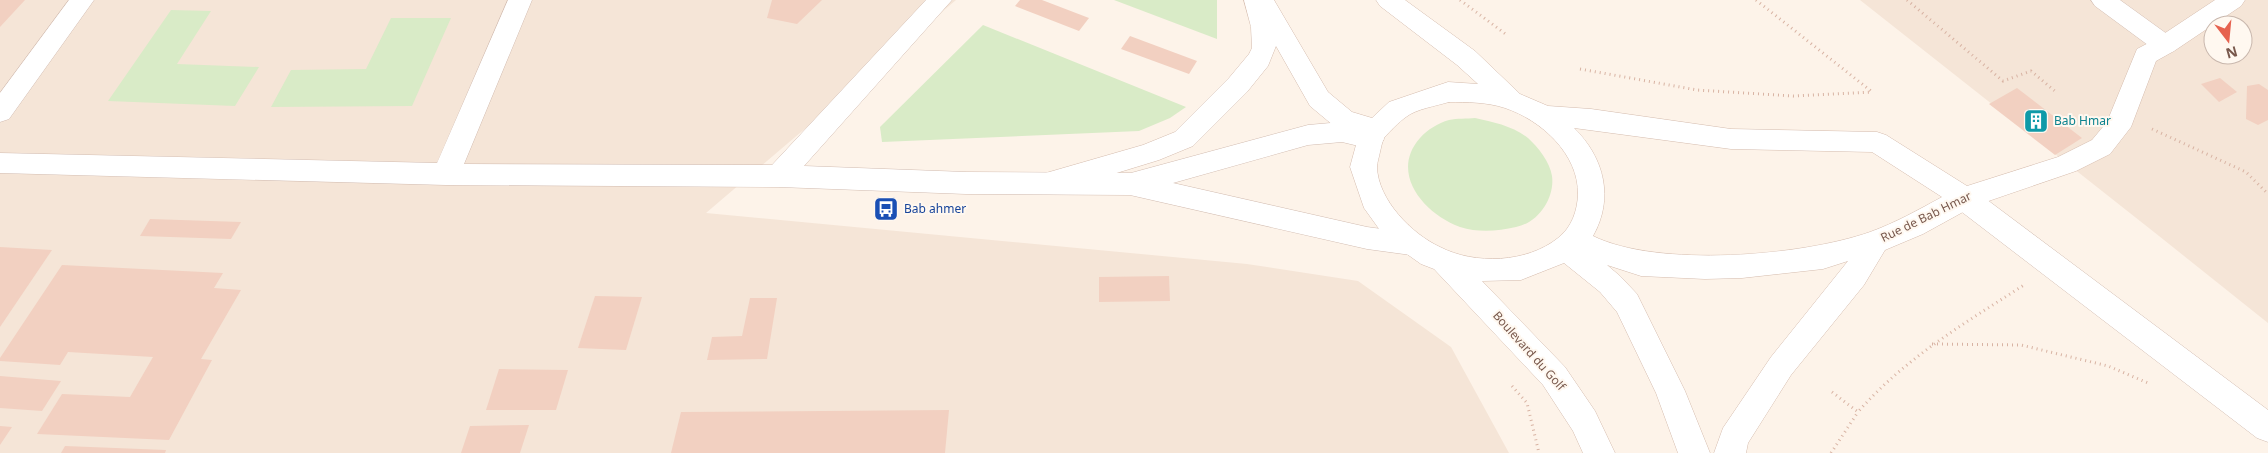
<svg xmlns="http://www.w3.org/2000/svg" width="2268" height="453" font-family="'Noto Sans',sans-serif">
<rect width="100%" height="100%" fill="#fdf3e9"/>
<!-- residential -->
<g fill="#f5e5d7" fill-rule="evenodd">
<polygon points="0,0 956,0 706,213 1247,264 1358,281 1451,347 1509,453 0,453"/>
<path d="M 1860,0 L 2268,0 L 2268,323 L 2159,236 ZM 2213,25 L 2243,25 L 2243,55 L 2213,55 Z"/>
</g>
<!-- green -->
<g fill="#d9ebc7">
<polygon points="1114,0 1217,0 1217,39"/>
<polygon points="171,10 211,11 177,64 259,67 235,106 108,101"/>
<polygon points="391,18 451,18 412,106 271,107 291,70 366,69"/>
<polygon points="983,25 1186,107 1170,118 1139,131 882,142 880,127"/>
<path d="M 1475,118 C 1493,122 1513,126 1528,138 C 1538,147 1550,162 1552,176 C 1555,198 1538,223 1516,227 C 1498,231 1479,233 1460,227 C 1424,214 1389,173 1420,138 C 1427,130 1438,123 1449,120 C 1457,118 1467,119 1475,118 Z"/>
</g>
<!-- building -->
<g fill="#f2d0c1">
<polygon points="0,0 25,0 0,27"/>
<polygon points="772,0 822,0 797,24 767,18"/>
<polygon points="1020,0 1042,0 1089,18 1079,31 1015,6"/>
<polygon points="1130,36 1197,61 1189,74 1121,49"/>
<polygon points="2220,78 2237,92 2219,102 2201,84"/>
<polygon points="2259,84 2268,90 2268,120 2258,125 2246,119 2247,86"/>
<polygon points="2017,88 2082,138 2055,155 1989,104"/>
<polygon points="150,219 241,222 231,239 140,236"/>
<polygon points="0,247 52,250 0,327"/>
<polygon points="62,265 223,273 214,288 241,290 201,359 212,360 169,440 37,434 62,394 130,397 153,357 68,352 60,365 0,361 0,358"/>
<polygon points="1169,276 1170,301 1099,302 1099,277"/>
<polygon points="595,296 642,297 626,350 578,348"/>
<polygon points="750,298 777,298 767,359 707,360 712,337 742,336"/>
<polygon points="499,369 568,370 556,410 486,410"/>
<polygon points="0,376 61,381 42,411 0,408"/>
<polygon points="949,410 945,453 671,453 681,412"/>
<polygon points="529,425 520,453 461,453 470,426"/>
<polygon points="0,426 12,427 0,445"/>
<polygon points="65,446 166,450 165,453 61,453"/>
</g>
<g fill="none" stroke-linecap="round" stroke-linejoin="round">
<defs>
<g id="street">
<polygon points="69,0 94,0 9,119 0,122 0,93"/>
<polygon points="508,0 532,0 464,164 772,165 926,0 952,0 804,166 966,172 1131,173 1308,125 1342,122 1380,132 1384,139 1380,146 1371,149 1342,142 1308,145 1173,183 1367,227 1411,233 1421,236 1425,244 1421,252 1411,255 1367,249 1130,195 966,194 779,187 446,185 0,173 0,153 437,163"/>
<polygon points="2091,0 2120,0 2174,39 2177,45 2174,51 2165,54 2156,51 2095,6"/>
<polygon points="1964,187 1974,190 2268,410 2268,442 2257,438 1954,206 1950,198 1954,190"/>
</g>
<path id="secondary" d="M 1244,0 L 1274,0 L 1328,92 L 1352,112 L 1372,118 L 1389,102 L 1439,85 L 1448,82 L 1478,84 L 1457,65 L 1380,6 L 1376,0 L 1405,0 L 1475,51 L 1520,94 L 1548,106 L 1591,109 L 1731,129 L 1877,132 L 1886,135 L 1967,186 L 2058,157 L 2092,140 L 2107,122 L 2137,49 L 2156,39 L 2215,0 L 2245,0 L 2241,6 L 2174,51 L 2156,61 L 2131,127 L 2110,154 L 2076,171 L 1974,206 L 1923,234 L 1885,250 L 1864,285 L 1791,375 L 1748,443 L 1746,453 L 1714,453 L 1723,428 L 1771,357 L 1848,261 L 1823,269 L 1742,278 L 1705,279 L 1641,276 L 1607,265 L 1620,276 L 1637,294 L 1685,391 L 1710,453 L 1678,453 L 1656,393 L 1617,312 L 1600,292 L 1564,263 L 1521,280 L 1482,281 L 1565,367 L 1595,411 L 1615,453 L 1583,453 L 1573,431 L 1543,385 L 1434,269 L 1421,264 L 1387,240 L 1364,208 L 1350,167 L 1359,134 L 1334,126 L 1310,106 L 1276,46 L 1268,66 L 1247,92 L 1193,146 L 1159,160 L 1048,194 L 1039,191 L 1035,183 L 1039,175 L 1143,145 L 1175,132 L 1229,78 L 1249,54 L 1252,48 L 1251,27 ZM 1449,102 C 1467,102 1487,102 1505,108 C 1541,120 1579,154 1578,195 C 1577,211 1572,227 1558,238 C 1527,263 1475,265 1440,247 C 1412,234 1378,200 1377,167 C 1377,163 1379,157 1380,152 C 1381,148 1382,142 1384,138 C 1390,131 1399,122 1406,117 C 1416,109 1436,106 1449,102 ZM 1574,128 L 1731,149 L 1872,152 L 1942,197 C 1918,210 1895,223 1870,232 C 1802,256 1658,268 1593,236 C 1614,199 1605,158 1574,128 Z"/>
</defs>
<!-- street casing -->
<use href="#street" stroke="#d2bcb1" stroke-width="1"/>
<!-- secondary casing -->
<use href="#secondary" stroke="#d5bcae" stroke-width="1"/>
<!-- path -->
<g stroke="#d8b3a3" stroke-width="3" stroke-dasharray="1 4" stroke-linecap="butt">
<polyline points="1460,0 1507,35"/>
<polyline points="1756,0 1871,91"/>
<polyline points="1907,0 2003,81 2031,71 2056,92"/>
<polyline points="1580,69 1697,90 1793,96 1872,92"/>
<polyline points="2152,129 2246,172 2268,194"/>
<polyline points="1932,344 2021,345 2108,366 2148,383"/>
<polyline points="1512,386 1527,403 1539,453"/>
<path d="M 1832,392 L 1858,412 C 1905,358 1965,323 2024,285"/>
<polyline points="1831,453 1858,412"/>
</g>
<!-- street -->
<use href="#street" fill="#fff" fill-rule="evenodd"/>
<!-- secondary -->
<use href="#secondary" fill="#fff" fill-rule="evenodd"/>
</g>
<!-- icons -->
<defs>
<symbol id="building-square" viewBox="-11 -11 22 22"><rect x="-9" y="-9" width="18" height="18" rx="4" fill="#0f9aa8" stroke="#fff8f0"/><path d="M-4-6H4V6H1V3H-1V6H-4ZM-2.5-4.3h1.7v1.8h-1.7ZM.8-4.3h1.7v1.8H.8ZM-2.5-1h1.7V.8h-1.7ZM.8-1h1.7V.8H.8Z" fill="#fff"/></symbol>
<symbol id="bus-square" viewBox="-11 -11 22 22"><rect x="-9" y="-9" width="18" height="18" rx="4" fill="#1a4fb4" stroke="#fff8f0"/><path d="M-5-6H5V4H4V6H2V4H-2V6H-4V4H-5ZM-3.5-4V0h7V-4ZM-3.5 1.2v1.5H-2V1.2ZM2 1.2v1.5H3.5V1.2Z" fill="#fff"/></symbol>
</defs>
<g fill-rule="evenodd">
<use href="#building-square" x="2022" y="107" width="28" height="28"/>
<use href="#bus-square" x="872" y="195" width="28" height="28"/>
</g>
<g text-anchor="middle" stroke-width="4" stroke-linejoin="round" paint-order="stroke">
<!-- culture labels -->
<g font-size="12" fill="#0d838f" stroke="#fff8f0" text-anchor="start">
<text x="2054" y="125">Bab Hmar</text>
</g>
<!-- transit labels -->
<g font-size="12" fill="#164399" stroke="#fff8f0" text-anchor="start">
<text x="904" y="213">Bab ahmer</text>
</g>
<!-- street labels -->
<g font-size="12" fill="#78584c" stroke="#fff8f0">
<text transform="translate(1926 217) rotate(-26)" y="4">Rue de Bab Hmar</text>
<text transform="translate(1529 351) rotate(48)" y="4">Boulevard du Golf</text>
</g>
</g>
<!-- north arrow -->
<g transform="translate(2228 40) rotate(164)"><circle r="24" fill="#fff8f0" stroke="#c9b8ae"/>
<path d="M0-4L9 19L0 12L-9 19Z" fill="#e6624f"/>
<text y="-8" font-size="14" font-weight="bold" text-anchor="middle" fill="#78584c">N</text>
</g>
</svg>
